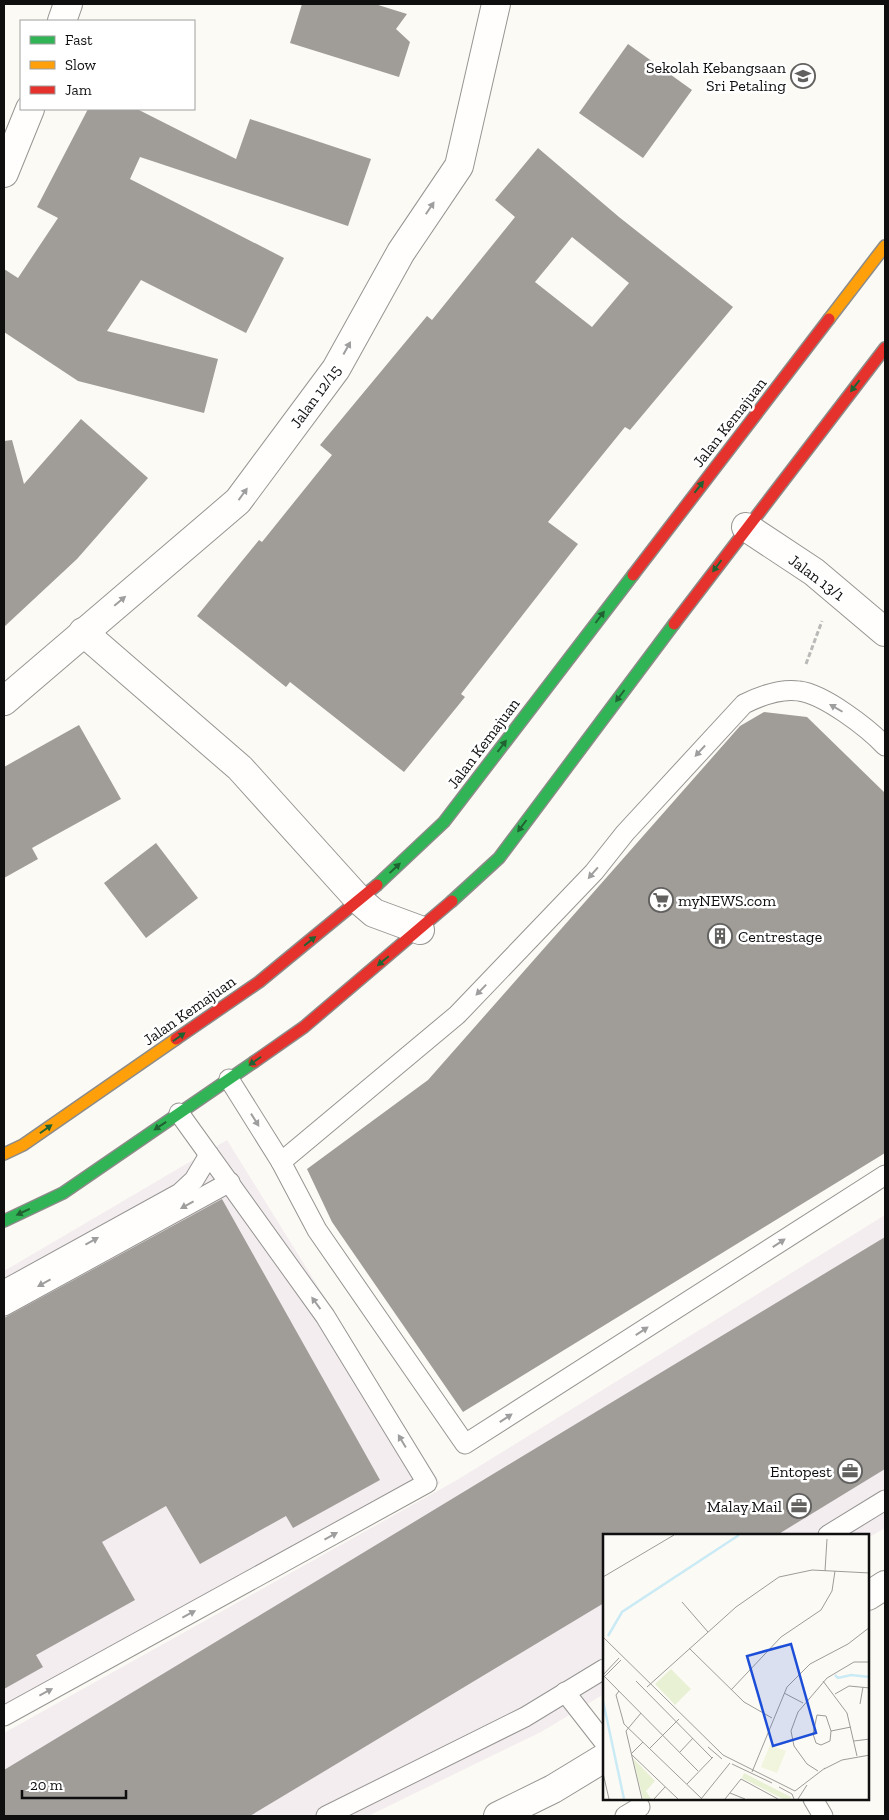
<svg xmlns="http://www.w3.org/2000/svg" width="889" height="1820" font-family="'Zilla Slab',serif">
<rect width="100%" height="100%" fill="#fcfaf4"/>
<!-- industrial -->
<g fill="#f3edf0">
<polygon points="227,1140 440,1483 4,1722 4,1271"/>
<polygon points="885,1215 885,1528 868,1538 868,1535 604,1535 604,1694 541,1732 368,1816 4,1816 4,1733 457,1480"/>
</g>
<!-- building -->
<g fill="#a09d99" fill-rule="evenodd">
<polygon points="302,4 375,4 407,14 396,29 410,42 399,77 290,43"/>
<polygon points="628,44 692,90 643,158 579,113"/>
<polygon points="88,109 137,109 236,159 250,119 371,159 348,226 140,157 130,179 284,258 246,333 141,280 107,331 218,359 204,413 78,381 4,332 4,269 18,278 58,218 37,207"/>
<path d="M 538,148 L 619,217 L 733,307 L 630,430 L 625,427 L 548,522 L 578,544 L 461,694 L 465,697 L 404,772 L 290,682 L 286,687 L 197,616 L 259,540 L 262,542 L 332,455 L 320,445 L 427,316 L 432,320 L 515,217 L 495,200 ZM 572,237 L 629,283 L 592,327 L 535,282 Z"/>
<polygon points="81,419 148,478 77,559 4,627 4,441 12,440 24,484"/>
<polygon points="764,712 807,717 885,793 885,1153 463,1412 332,1222 307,1169 428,1080 740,726"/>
<polygon points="79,725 121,799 32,848 38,859 4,878 4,767"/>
<polygon points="156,843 198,898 146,938 104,883"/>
<polygon points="222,1199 380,1480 293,1528 286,1516 200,1564 166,1506 102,1542 135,1600 36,1655 43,1667 4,1689 4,1318"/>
<polygon points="885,1237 885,1469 777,1535 604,1535 604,1603 250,1816 4,1816 4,1770"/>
</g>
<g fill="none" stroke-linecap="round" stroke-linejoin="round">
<defs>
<g id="lane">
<path d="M 885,746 C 868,728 824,694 799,691 C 780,688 760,696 744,704 L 625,833 L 594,872 L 457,1015 L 281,1162 L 317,1230 L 465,1444 L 885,1175"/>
<polyline points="229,1079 281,1162"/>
<polyline points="4,1290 180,1193 194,1180 209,1155"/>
<polyline points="4,1306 230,1182"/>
<polyline points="828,1535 885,1500"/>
<polyline points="565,1692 604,1742"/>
<polyline points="4,1716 427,1483 325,1316 179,1113"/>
<polyline points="813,1799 823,1816"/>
<polyline points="326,1816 525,1717 604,1669"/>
<polyline points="625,1816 640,1807"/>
</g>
<g id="street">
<polyline points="62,21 68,4"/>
<polyline points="4,173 30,109"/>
<polyline points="746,527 814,572 885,632"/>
<polyline points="83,632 240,768 360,901 374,913 420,930"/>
<polyline points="4,701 238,501 336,369 401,252 459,166 496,4"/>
<polyline points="868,1596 885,1585"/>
<polyline points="498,1816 553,1789 604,1758"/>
</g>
<g id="fast">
<polyline points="377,885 444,822 633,575"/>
<polyline points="452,901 499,858 674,624"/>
<polyline points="4,1221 63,1193 254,1062"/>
</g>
<g id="slow">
<polyline points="829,319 885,246"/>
<polyline points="4,1154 23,1145 176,1039"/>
</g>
<g id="jam">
<polyline points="633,575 829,319"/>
<polyline points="674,624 885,348"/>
<polyline points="176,1039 259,982 377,885"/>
<polyline points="254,1062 304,1027 452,901"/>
</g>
</defs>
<!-- lane casing -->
<use href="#lane" stroke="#969592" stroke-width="21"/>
<!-- street casing -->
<use href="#street" stroke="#969592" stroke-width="30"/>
<!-- fast casing -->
<use href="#fast" stroke="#8c8b89" stroke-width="14"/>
<!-- slow casing -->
<use href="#slow" stroke="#8c8b89" stroke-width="14"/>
<!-- jam casing -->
<use href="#jam" stroke="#8c8b89" stroke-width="14"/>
<!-- path -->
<polyline stroke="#b9b9b8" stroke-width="3" stroke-dasharray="5 2.5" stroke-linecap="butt" points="806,664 822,621"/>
<!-- lane -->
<use href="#lane" stroke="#fffefd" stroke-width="19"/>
<!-- street -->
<use href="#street" stroke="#fffefd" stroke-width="28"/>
<!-- fast -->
<use href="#fast" stroke="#30b455" stroke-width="11"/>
<!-- slow -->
<use href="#slow" stroke="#ff9f0a" stroke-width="11"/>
<!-- jam -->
<use href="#jam" stroke="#e5322d" stroke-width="11"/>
</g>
<!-- one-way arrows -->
<defs><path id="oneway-solid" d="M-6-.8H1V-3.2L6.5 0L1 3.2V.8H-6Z" transform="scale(1.25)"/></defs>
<g fill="#9f9e9e">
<use href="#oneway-solid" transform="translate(430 208) rotate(-56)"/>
<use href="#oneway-solid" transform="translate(347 348) rotate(-61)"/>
<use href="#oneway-solid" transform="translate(243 494) rotate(-54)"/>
<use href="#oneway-solid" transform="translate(120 601) rotate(-40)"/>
<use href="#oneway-solid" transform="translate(836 708) rotate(-150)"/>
<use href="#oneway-solid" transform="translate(700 751) rotate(133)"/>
<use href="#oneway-solid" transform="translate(593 873) rotate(131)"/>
<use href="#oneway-solid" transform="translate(481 990) rotate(134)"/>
<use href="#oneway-solid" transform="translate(255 1120) rotate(58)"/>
<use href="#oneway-solid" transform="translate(187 1205) rotate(151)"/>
<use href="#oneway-solid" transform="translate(92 1241) rotate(-29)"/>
<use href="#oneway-solid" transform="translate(779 1243) rotate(-33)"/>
<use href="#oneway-solid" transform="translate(44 1283) rotate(151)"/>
<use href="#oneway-solid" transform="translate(316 1303) rotate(-126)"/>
<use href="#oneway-solid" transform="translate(642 1331) rotate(-33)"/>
<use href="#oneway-solid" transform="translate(506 1418) rotate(-33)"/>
<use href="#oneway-solid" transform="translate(402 1441) rotate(-121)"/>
<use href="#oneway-solid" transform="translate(331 1536) rotate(-29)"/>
<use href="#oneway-solid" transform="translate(189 1614) rotate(-28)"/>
<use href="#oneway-solid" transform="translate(46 1692) rotate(-28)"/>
</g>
<g fill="#206232">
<use href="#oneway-solid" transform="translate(855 386) rotate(128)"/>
<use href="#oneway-solid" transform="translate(699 487) rotate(-52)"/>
<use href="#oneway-solid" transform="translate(717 566) rotate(127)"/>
<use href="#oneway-solid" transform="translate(600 617) rotate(-53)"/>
<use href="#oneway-solid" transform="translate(620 696) rotate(127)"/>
<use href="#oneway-solid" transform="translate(502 746) rotate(-53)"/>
<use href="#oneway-solid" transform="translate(522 826) rotate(127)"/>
<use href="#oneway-solid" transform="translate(395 868) rotate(-43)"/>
<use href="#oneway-solid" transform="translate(310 941) rotate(-39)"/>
<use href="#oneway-solid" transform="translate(383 961) rotate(140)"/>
<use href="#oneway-solid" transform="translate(179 1037) rotate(-35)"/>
<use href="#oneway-solid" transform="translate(255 1061) rotate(145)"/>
<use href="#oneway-solid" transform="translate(160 1126) rotate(146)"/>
<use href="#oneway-solid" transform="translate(46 1129) rotate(-35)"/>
<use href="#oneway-solid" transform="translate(23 1212) rotate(155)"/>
</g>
<!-- icons -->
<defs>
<symbol id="school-ring" viewBox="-11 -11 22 22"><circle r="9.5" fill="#fff" stroke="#62615f" stroke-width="1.5"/><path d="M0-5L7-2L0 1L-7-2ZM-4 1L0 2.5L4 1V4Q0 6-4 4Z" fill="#62615f"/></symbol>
<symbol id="supermarket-ring" viewBox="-11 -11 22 22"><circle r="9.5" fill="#fff" stroke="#62615f" stroke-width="1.5"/><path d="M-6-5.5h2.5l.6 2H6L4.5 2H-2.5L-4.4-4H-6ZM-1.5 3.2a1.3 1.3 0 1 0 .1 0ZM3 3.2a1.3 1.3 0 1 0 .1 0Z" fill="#62615f"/></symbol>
<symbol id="building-ring" viewBox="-11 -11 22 22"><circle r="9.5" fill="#fff" stroke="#62615f" stroke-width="1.5"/><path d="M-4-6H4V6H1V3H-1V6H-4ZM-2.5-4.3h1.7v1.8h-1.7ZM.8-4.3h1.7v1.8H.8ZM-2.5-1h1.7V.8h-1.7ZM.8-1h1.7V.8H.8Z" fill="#62615f"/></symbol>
<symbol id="office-ring" viewBox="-11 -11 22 22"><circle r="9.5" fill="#fff" stroke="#62615f" stroke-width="1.5"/><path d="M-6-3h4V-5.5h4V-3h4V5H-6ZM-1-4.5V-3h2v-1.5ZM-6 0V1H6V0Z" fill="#62615f"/></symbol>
</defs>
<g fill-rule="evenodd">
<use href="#school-ring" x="789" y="62" width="28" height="28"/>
<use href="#supermarket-ring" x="647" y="886" width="28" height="28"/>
<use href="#building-ring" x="706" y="922" width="28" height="28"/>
<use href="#office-ring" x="836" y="1457" width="28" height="28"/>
<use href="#office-ring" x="785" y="1492" width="28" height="28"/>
</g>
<g text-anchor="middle" stroke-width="5" stroke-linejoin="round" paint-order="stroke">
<!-- poi labels -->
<g font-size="16" fill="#0f0f0f" stroke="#fff" text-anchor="end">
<text x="786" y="73">Sekolah Kebangsaan<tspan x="786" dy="18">Sri Petaling</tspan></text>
<text x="678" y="906" text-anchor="start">myNEWS.com</text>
<text x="738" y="942" text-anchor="start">Centrestage</text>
<text x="832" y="1477">Entopest</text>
<text x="782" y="1512">Malay Mail</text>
</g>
<!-- street labels -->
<g font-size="16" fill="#0f0f0f" stroke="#fff">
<text transform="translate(315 396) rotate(-54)" y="6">Jalan 12/15</text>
<text transform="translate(729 422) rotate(-52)" y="6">Jalan Kemajuan</text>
<text transform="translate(817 577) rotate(37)" y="6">Jalan 13/1</text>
<text transform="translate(483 743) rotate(-53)" y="6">Jalan Kemajuan</text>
<text transform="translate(189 1010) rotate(-35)" y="6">Jalan Kemajuan</text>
</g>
</g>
<!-- overview -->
<g transform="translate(603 1534)">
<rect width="266" height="266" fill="#fcfaf4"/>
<path d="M 68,135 L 88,155 L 72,171 L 52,150 ZM 30,224 L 52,247 L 43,257 L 48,265 L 40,265 ZM 141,239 L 188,263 L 187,265 L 180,265 L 139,244 Z" fill="#e8f1d4"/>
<path d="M 167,211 L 183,217 L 174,239 L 158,233 Z" fill="#f1f5dd"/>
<path fill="none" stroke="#caebf6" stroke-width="2.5" d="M 5,102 L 19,78 L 136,1M 232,141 L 235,144 L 248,141 L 267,143M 0,167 L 21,265"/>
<path fill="none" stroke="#9d9c98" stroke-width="1" d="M 222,37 L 224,5M 0,43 L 71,1M 79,68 L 105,98M 0,103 L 120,221 L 192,257 L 222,234M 86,114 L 141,168 L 169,184M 0,141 L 16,124M 2,143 L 95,237M 0,144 L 18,126M 33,147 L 109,224M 220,147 L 244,179 L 254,222M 44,153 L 133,73 L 176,43 L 209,36 L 267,39M 128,156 L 178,103 L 218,76 L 229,57 L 232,37M 16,157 L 13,161 L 21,190 L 98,264M 181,159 L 200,169M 232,160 L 246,152 L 267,154M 257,170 L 260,153M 38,179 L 23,197 L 39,265M 228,197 L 227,207 L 218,211 L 213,209 L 210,200 L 214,181 L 223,182 L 228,197 L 248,193M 251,207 L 267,205M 40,208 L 28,220 L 75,265M 105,213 L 119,225M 47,214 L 76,185M 77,218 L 90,204M 129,230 L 169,249M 221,235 L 239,226 L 267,221M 215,237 L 204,230 L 191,212 L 188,197 L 195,178 L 224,144 L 251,128 L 267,128M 149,238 L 184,153 L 207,130 L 245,110 L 267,93M 0,239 L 6,265M 84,250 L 110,223M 176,253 L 189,260 L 191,265M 127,259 L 142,265M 51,265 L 62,253M 98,265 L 127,229M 122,265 L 138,245 L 175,265M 195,265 L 204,251"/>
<path fill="#1d4ed8" fill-opacity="0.15" stroke="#1d4ed8" stroke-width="2.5" d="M 188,110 L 213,199 L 170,212 L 144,122 Z"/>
<rect width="266" height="266" fill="none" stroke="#0f0f0f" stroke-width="2.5"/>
</g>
<!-- border -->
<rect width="889" height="1820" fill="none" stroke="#0f0f0f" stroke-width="10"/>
<!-- legend -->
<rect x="20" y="20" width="175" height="90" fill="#ffffff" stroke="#9f9f9f"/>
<rect x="30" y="36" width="25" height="8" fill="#30b455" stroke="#9f9f9f"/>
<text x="65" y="45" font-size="15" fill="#0f0f0f">Fast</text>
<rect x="30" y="61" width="25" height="8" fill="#ff9f0a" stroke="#9f9f9f"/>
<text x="65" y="70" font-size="15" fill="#0f0f0f">Slow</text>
<rect x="30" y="86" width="25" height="8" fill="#e5322d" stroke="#9f9f9f"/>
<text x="65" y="95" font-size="15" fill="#0f0f0f">Jam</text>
<!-- scale -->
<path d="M22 1790v8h104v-8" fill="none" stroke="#0f0f0f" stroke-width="2.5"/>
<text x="30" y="1790" font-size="15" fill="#0f0f0f" stroke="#ffffff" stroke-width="4" paint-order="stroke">20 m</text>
</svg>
